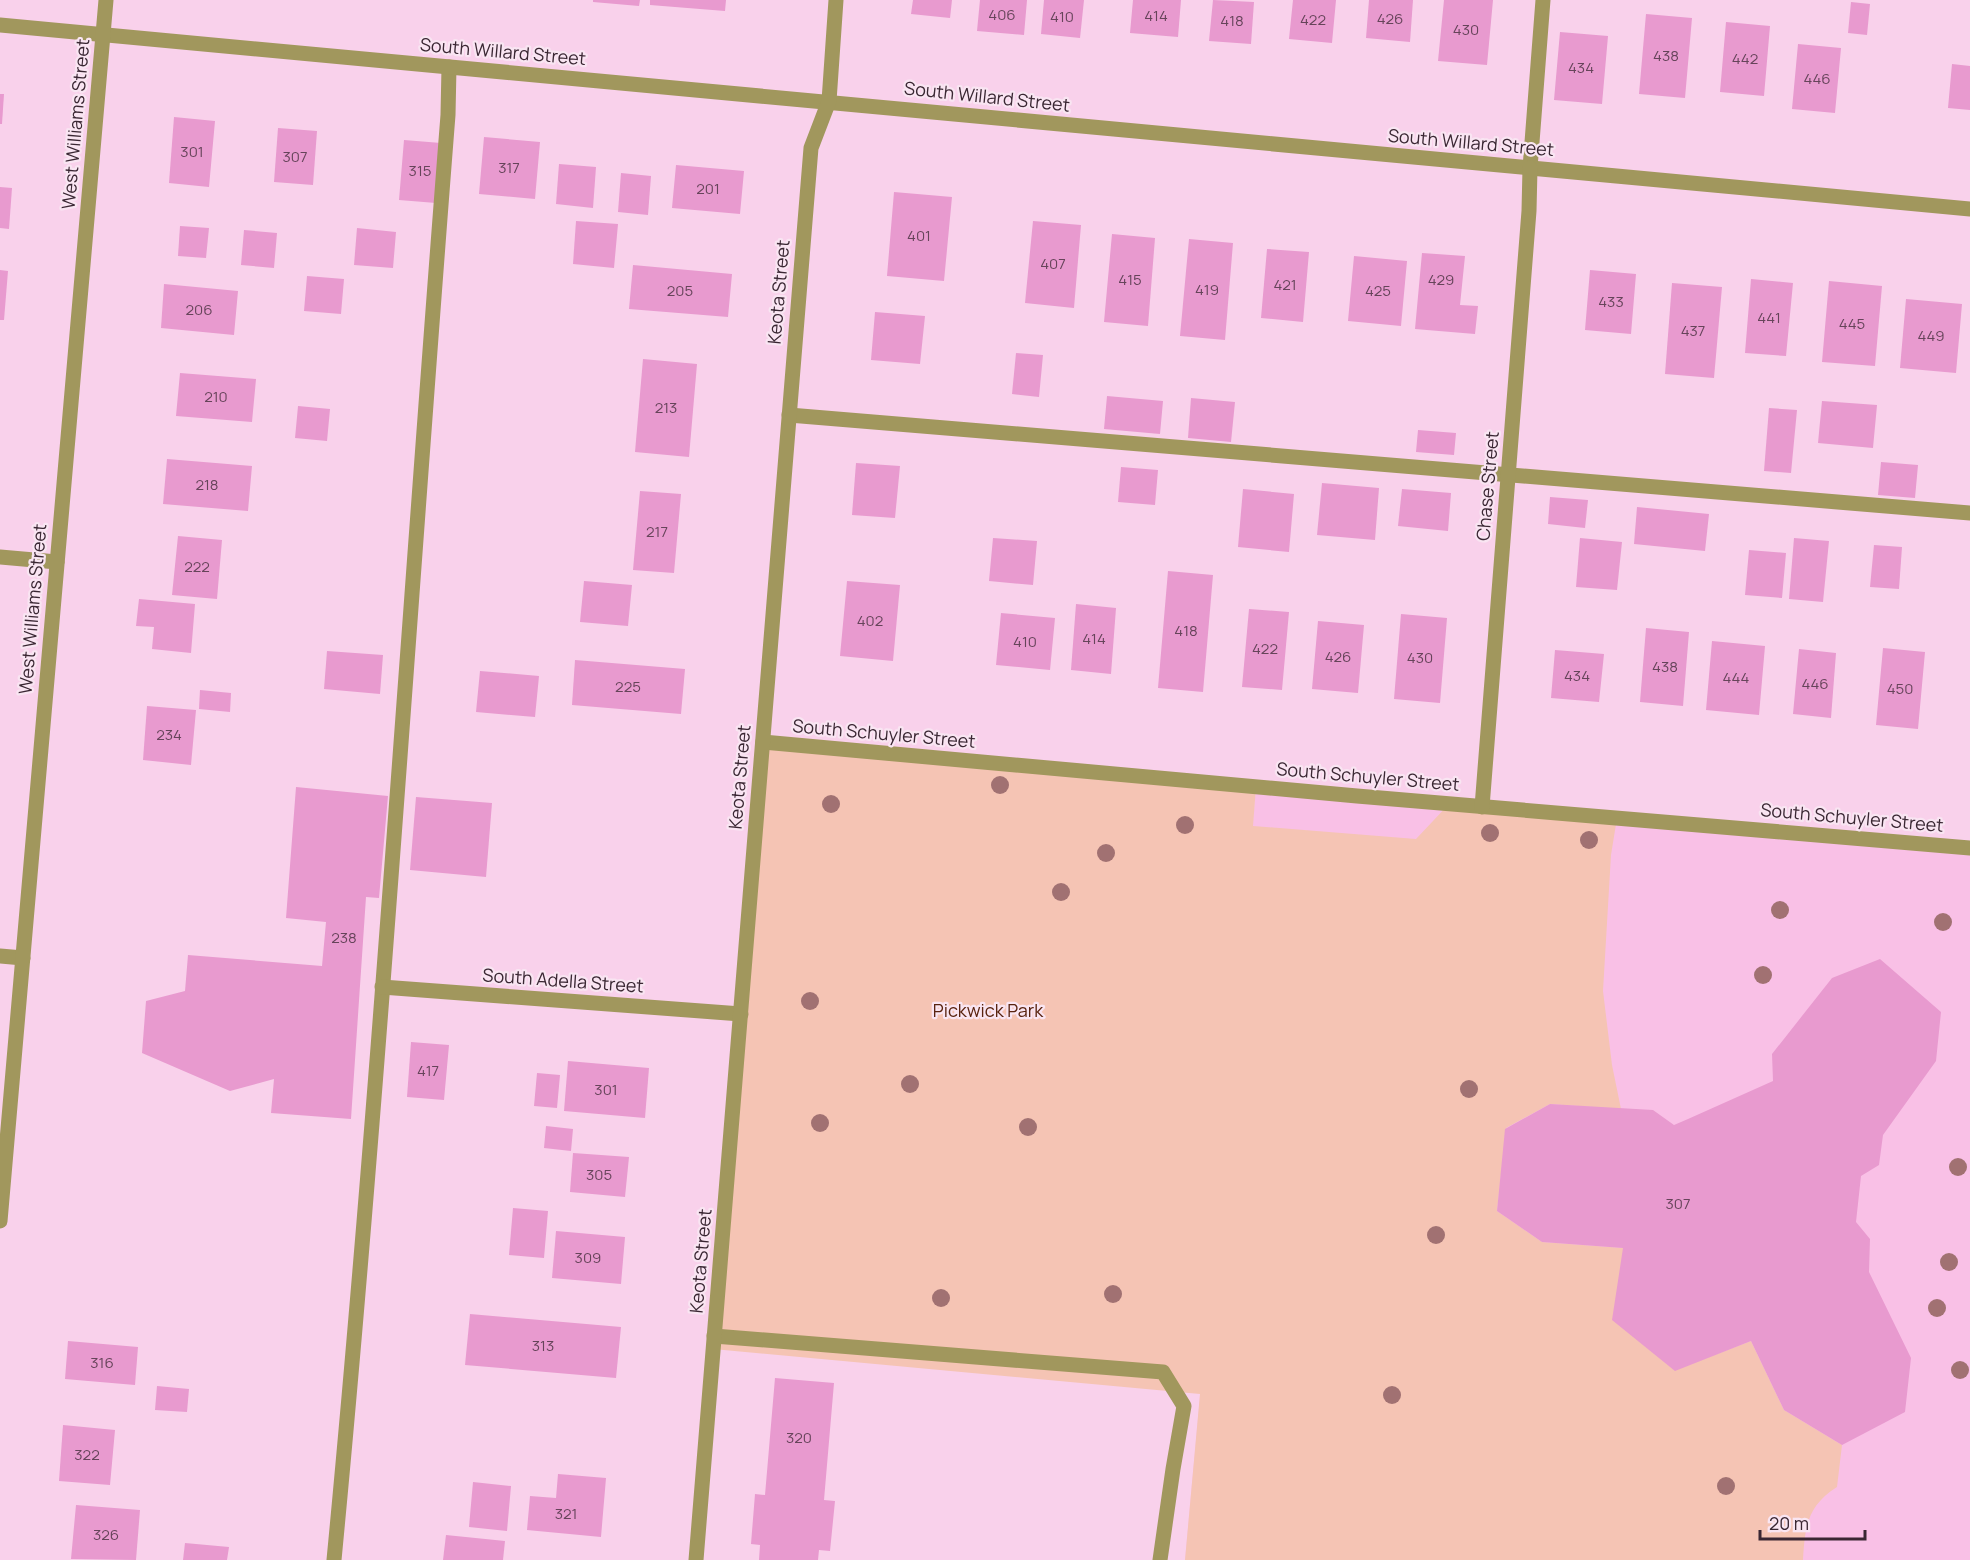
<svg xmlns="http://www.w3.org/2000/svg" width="1970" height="1560" font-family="Manrope,sans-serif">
<rect width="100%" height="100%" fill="#f9d1eb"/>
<!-- built -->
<polygon fill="#f9c0e6" points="1256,787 1970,848 1970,1560 1185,1560"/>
<!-- green -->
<path fill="#f5c4b4" d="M 763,742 L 1256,787 L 1253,826 L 1416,839 L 1449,804 L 1617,818 L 1611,855 L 1603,991 L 1612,1065 L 1621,1109 L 1550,1104 L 1506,1128 L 1497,1211 L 1542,1242 L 1623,1248 L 1675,1370 L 1751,1341 L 1784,1410 L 1842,1445 L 1837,1487 C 1807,1506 1805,1527 1803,1560 L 1185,1560 L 1200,1394 L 713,1349 Z"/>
<!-- building -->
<g fill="#e89acf">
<polygon points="593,0 640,0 639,6 593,2"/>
<polygon points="650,0 726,0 725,11 650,5"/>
<polygon points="913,0 952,0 950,18 911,14"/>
<polygon points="980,0 1027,0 1024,35 977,31"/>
<polygon points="1044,0 1084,0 1080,38 1041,34"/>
<polygon points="1133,0 1181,0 1178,37 1130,33"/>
<polygon points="1213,0 1254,2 1251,44 1209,41"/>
<polygon points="1293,0 1336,0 1332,43 1289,39"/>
<polygon points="1369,0 1413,0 1410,42 1366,38"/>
<polygon points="1444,0 1493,0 1487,65 1438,61"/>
<polygon points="1851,2 1870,4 1867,35 1848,33"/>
<polygon points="1646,14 1692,18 1685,98 1639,94"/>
<polygon points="1726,22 1770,26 1764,96 1720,92"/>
<polygon points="1560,32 1608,36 1602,104 1554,100"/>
<polygon points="1798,44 1841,48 1835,113 1792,109"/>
<polygon points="1952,64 1970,66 1970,110 1948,108"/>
<polygon points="0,94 4,94 2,124 0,124"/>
<polygon points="174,117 215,121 209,187 169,183"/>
<polygon points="278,128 317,131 313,185 274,182"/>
<polygon points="484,137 540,142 535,199 479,194"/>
<polygon points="404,140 441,143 436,203 399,200"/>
<polygon points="559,164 596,167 593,208 556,204"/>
<polygon points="676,165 744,171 740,214 672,208"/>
<polygon points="621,173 651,176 648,215 618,212"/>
<polygon points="0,187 12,188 9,229 0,228"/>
<polygon points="894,192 952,197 944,281 887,276"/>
<polygon points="576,221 618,224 614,268 573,264"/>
<polygon points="1033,221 1081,225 1074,308 1025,303"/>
<polygon points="180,226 209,228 206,258 178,256"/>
<polygon points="357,228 396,232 393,268 354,265"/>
<polygon points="244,230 277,233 274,268 241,265"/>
<polygon points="1112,234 1155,238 1148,326 1104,322"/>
<polygon points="1189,239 1233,243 1225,340 1180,336"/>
<polygon points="1267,249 1309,252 1303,322 1261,318"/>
<polygon points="1422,253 1465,256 1460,305 1478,306 1475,334 1415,329"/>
<polygon points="1354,256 1407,261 1401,326 1348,321"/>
<polygon points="633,265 732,274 728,317 629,309"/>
<polygon points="0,270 8,271 4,320 0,320"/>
<polygon points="1590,270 1636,274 1631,334 1585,330"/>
<polygon points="307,276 344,279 341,314 304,311"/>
<polygon points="1751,279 1793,283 1786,356 1745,353"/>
<polygon points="1829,281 1882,286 1875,366 1822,362"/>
<polygon points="1672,283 1722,287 1714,378 1665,374"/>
<polygon points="164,284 238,291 234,335 161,328"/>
<polygon points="1906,299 1962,304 1956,373 1900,368"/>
<polygon points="875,312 925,316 920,364 871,360"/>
<polygon points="1016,353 1043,355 1039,397 1012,394"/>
<polygon points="643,359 697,364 689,457 635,452"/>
<polygon points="180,373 256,379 252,422 176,416"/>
<polygon points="1107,396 1163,401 1160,434 1104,429"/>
<polygon points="1191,398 1235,402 1231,442 1188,438"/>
<polygon points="1822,401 1877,405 1873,448 1818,443"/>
<polygon points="298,406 330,409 327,441 295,438"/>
<polygon points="1769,408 1797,410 1791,473 1764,471"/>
<polygon points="1418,430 1456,433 1454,455 1416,452"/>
<polygon points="167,459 252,466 248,511 163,504"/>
<polygon points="1881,462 1918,465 1915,498 1878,495"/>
<polygon points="856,463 900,466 895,518 852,515"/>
<polygon points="1121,467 1158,470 1155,505 1118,502"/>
<polygon points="1322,483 1379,488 1375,540 1317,535"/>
<polygon points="1243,489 1294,494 1289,552 1238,547"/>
<polygon points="1402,489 1451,493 1448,531 1398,526"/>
<polygon points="640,491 681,494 674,573 633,570"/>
<polygon points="1550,497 1588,500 1585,528 1548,524"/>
<polygon points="1637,507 1709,514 1705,551 1634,544"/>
<polygon points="178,536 222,540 217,599 172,595"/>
<polygon points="993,538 1037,541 1033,585 989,581"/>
<polygon points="1580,538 1622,542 1617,590 1576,587"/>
<polygon points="1794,538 1829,541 1823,602 1789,599"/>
<polygon points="1874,545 1902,547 1899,589 1870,587"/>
<polygon points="1749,550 1786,553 1782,598 1745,595"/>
<polygon points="1168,571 1213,575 1203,692 1158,688"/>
<polygon points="584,581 632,585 628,626 580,622"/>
<polygon points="847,581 900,585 893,661 840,656"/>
<polygon points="139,599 195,604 191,653 152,649 154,627 136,626"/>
<polygon points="1076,604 1116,608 1111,674 1071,670"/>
<polygon points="1249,609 1289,612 1282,690 1242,687"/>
<polygon points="1001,613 1055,618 1050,670 996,665"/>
<polygon points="1401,614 1447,618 1440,703 1394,699"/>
<polygon points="1318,621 1364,625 1358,693 1312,689"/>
<polygon points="1646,628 1689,632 1683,706 1640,702"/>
<polygon points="1712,641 1765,646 1759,715 1706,710"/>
<polygon points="1883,648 1925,652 1918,729 1876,725"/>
<polygon points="1799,649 1836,653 1831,718 1793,714"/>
<polygon points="1555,650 1604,654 1599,702 1551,698"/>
<polygon points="327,651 383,655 380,694 324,689"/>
<polygon points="575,660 685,669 681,714 572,705"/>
<polygon points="480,671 539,676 535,717 476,712"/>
<polygon points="200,690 231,693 230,712 199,709"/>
<polygon points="147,706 196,710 191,765 143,760"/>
<polygon points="296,787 388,796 379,898 366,897 351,1119 271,1113 274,1079 230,1091 142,1053 146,1001 185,991 188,955 322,966 326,922 286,918"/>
<polygon points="416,797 492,803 486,877 410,870"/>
<polygon points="1880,959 1941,1012 1936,1061 1883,1135 1879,1165 1861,1176 1856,1222 1870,1239 1869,1272 1911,1358 1905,1412 1842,1445 1784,1410 1751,1341 1675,1371 1612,1320 1623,1248 1542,1242 1497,1211 1505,1129 1550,1104 1653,1110 1674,1125 1688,1119 1773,1081 1772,1054 1832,978"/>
<polygon points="411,1042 449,1045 444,1100 407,1097"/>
<polygon points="568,1061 649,1068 645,1118 564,1111"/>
<polygon points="537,1073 560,1075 557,1108 534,1106"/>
<polygon points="546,1126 573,1129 571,1151 544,1148"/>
<polygon points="573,1153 629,1157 625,1197 570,1192"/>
<polygon points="513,1208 548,1211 544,1258 509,1255"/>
<polygon points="556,1231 625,1237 621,1284 552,1278"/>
<polygon points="470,1314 621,1327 616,1378 465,1365"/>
<polygon points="68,1341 138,1347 135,1385 65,1379"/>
<polygon points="775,1378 834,1383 824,1500 835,1501 830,1551 819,1550 818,1560 759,1560 760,1545 751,1544 755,1494 765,1495"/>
<polygon points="157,1386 189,1389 187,1412 155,1410"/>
<polygon points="63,1425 115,1430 110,1485 59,1481"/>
<polygon points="558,1474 606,1478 601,1537 527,1530 530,1496 556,1498"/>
<polygon points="473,1482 511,1486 507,1531 469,1527"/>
<polygon points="76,1505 140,1510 136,1560 71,1559"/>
<polygon points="446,1535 505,1541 503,1560 443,1560"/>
<polygon points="185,1543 229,1547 227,1560 183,1560"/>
</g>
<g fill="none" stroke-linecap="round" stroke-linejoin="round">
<!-- service -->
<g stroke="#a1975d" stroke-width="15">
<polyline points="1530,168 1543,0"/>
<polyline points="789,415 1970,513"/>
<polyline points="714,1336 1163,1372 1184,1406 1173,1469 1160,1560"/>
<path d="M 334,1560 C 380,1079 410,597 448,115 L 449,67"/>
</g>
<!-- minor -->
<g stroke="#a1975d" stroke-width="15">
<polyline points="0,25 1970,209"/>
<polyline points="0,557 57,562"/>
<polyline points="763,742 1357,796 1970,848"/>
<polyline points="1482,807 1529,211 1530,168"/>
<polyline points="0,956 23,958"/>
<polyline points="382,987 741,1014"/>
<polyline points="0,1221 106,0"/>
<polyline points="696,1560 811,148 829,101 836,0"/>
</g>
</g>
<!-- trees -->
<g fill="#a17172">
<circle cx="1000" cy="785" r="9"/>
<circle cx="831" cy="804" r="9"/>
<circle cx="1185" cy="825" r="9"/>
<circle cx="1490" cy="833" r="9"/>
<circle cx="1589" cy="840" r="9"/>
<circle cx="1106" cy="853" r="9"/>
<circle cx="1061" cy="892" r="9"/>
<circle cx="1780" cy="910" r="9"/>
<circle cx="1943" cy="922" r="9"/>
<circle cx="1763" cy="975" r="9"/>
<circle cx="810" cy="1001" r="9"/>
<circle cx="910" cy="1084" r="9"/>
<circle cx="1469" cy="1089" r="9"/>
<circle cx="820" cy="1123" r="9"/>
<circle cx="1028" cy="1127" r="9"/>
<circle cx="1958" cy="1167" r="9"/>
<circle cx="1436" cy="1235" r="9"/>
<circle cx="1949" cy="1262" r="9"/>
<circle cx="1113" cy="1294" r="9"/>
<circle cx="941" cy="1298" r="9"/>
<circle cx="1937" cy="1308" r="9"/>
<circle cx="1960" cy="1370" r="9"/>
<circle cx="1392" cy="1395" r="9"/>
<circle cx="1726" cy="1486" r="9"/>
</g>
<g text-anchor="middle" stroke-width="4.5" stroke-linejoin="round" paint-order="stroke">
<!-- number labels -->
<g font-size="15" fill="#66445a">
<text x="1002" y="20">406</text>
<text x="1156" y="21">414</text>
<text x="1062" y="22">410</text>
<text x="1390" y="24">426</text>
<text x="1313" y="25">422</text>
<text x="1232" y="26">418</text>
<text x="1466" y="35">430</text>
<text x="1666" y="61">438</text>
<text x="1745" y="64">442</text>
<text x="1581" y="73">434</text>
<text x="1817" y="84">446</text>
<text x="192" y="157">301</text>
<text x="295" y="162">307</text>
<text x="509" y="173">317</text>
<text x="420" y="176">315</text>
<text x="708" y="194">201</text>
<text x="919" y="241">401</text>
<text x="1053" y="269">407</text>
<text x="1130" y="285">415</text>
<text x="1441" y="285">429</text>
<text x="1285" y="290">421</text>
<text x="1207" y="295">419</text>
<text x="680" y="296">205</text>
<text x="1378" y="296">425</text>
<text x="1611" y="307">433</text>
<text x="199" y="315">206</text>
<text x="1769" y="323">441</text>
<text x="1852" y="329">445</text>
<text x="1693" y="336">437</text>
<text x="1931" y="341">449</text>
<text x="216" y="402">210</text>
<text x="666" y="413">213</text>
<text x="207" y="490">218</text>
<text x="657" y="537">217</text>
<text x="197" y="572">222</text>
<text x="870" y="626">402</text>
<text x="1186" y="636">418</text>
<text x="1094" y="644">414</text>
<text x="1025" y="647">410</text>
<text x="1265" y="654">422</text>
<text x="1338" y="662">426</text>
<text x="1420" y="663">430</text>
<text x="1665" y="672">438</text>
<text x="1577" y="681">434</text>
<text x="1736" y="683">444</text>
<text x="1815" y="689">446</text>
<text x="628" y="692">225</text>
<text x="1900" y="694">450</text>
<text x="169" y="740">234</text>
<text x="344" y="943">238</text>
<text x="428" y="1076">417</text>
<text x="606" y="1095">301</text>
<text x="599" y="1180">305</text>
<text x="1678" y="1209">307</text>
<text x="588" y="1263">309</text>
<text x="543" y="1351">313</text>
<text x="102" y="1368">316</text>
<text x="799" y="1443">320</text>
<text x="87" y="1460">322</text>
<text x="566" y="1519">321</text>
<text x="106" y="1540">326</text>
</g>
<!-- street labels -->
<g font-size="18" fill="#3a2733" stroke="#f9e5f2">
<text transform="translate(503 52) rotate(5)" y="6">South Willard Street</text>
<text transform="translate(987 97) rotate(6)" y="6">South Willard Street</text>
<text transform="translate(76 124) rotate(-85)" y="6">West Williams Street</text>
<text transform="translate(1471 143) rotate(5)" y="6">South Willard Street</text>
<text transform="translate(779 292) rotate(-85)" y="6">Keota Street</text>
<text transform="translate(1488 486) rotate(-85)" y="6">Chase Street</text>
<text transform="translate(33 609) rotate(-85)" y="6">West Williams Street</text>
<text transform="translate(884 734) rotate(5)" y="6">South Schuyler Street</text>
<text transform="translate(740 777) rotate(-85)" y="6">Keota Street</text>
<text transform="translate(1368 777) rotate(5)" y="6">South Schuyler Street</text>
<text transform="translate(1852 818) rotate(5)" y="6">South Schuyler Street</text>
<text transform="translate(563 981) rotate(4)" y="6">South Adella Street</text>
<text transform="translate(701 1261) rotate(-85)" y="6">Keota Street</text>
</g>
<!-- park labels -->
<g font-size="18" fill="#59230f" stroke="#f9e5f2">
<text x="988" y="1017">Pickwick Park</text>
</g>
</g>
<!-- scale -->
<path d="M1760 1530v9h105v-9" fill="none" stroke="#3a2733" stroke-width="3"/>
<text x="1769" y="1530" font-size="18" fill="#3a2733" stroke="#f9e5f2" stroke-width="4.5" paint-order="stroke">20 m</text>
</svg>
